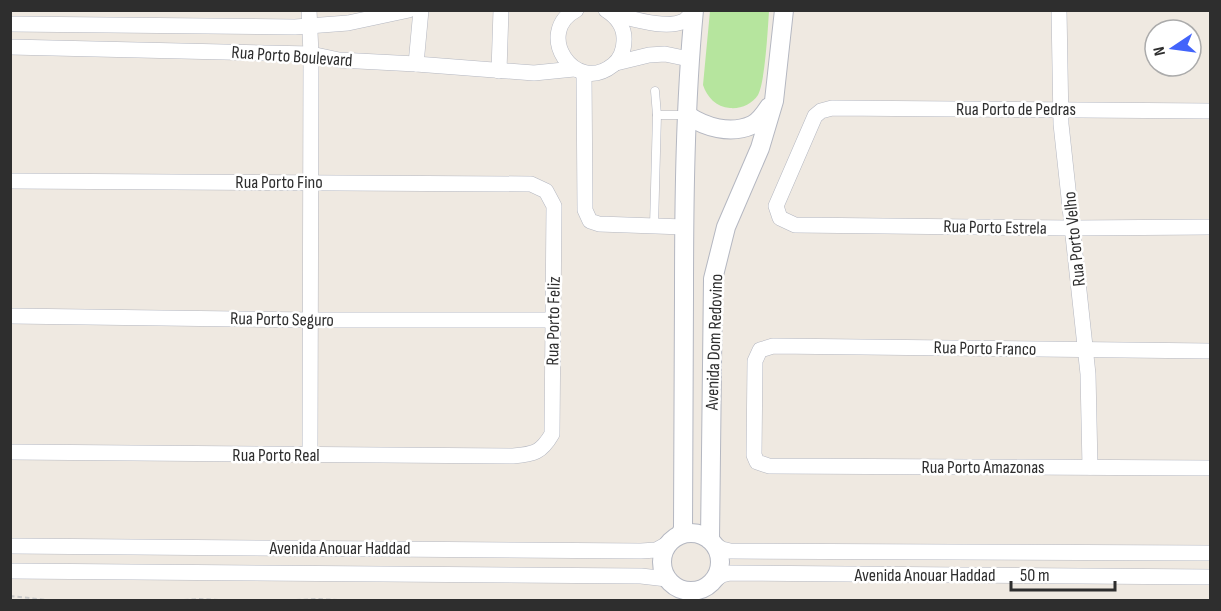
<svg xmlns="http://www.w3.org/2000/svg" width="1221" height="611" font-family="'Sofia Sans Condensed',sans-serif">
<rect width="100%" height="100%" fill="#efe9e1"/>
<!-- green -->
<path fill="#b6e59e" d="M 710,11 L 769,11 C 768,27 765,83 758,95 C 752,104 741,109 730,108 C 716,107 707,97 703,85 Z"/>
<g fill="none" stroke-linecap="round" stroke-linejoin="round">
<defs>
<g id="service">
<polyline points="655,91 657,115"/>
<polyline points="654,226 657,115 687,115"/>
</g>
<g id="minor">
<polyline points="309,10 311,54 310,455"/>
<path d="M 576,10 C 534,32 574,96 613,65 C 620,60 624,50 624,41 C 625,28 617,17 606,10"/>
<polyline points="1059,10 1061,124 1088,374 1090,467"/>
<path d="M 612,14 C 631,18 665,30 684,21 C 687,19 691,14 694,10"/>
<polyline points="10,24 295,27 348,23 409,10"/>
<polyline points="10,47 311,54 339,60 416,64 534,73 574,69"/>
<polyline points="616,63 649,55 665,54 689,59"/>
<polyline points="416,64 421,10"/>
<polyline points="499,71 501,10"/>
<polyline points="584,73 585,210 590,221 599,224 684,227"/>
<polyline points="1210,111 832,108 821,111 815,116 776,206 780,218 795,225 1073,228 1210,227"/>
<path d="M 10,181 L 531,184 L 546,191 L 554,206 L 552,434 C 541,453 534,454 513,456 L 10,452"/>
<polyline points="10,316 310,320 553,320"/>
<polyline points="1210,351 773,346 760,350 755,361 754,455 757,462 769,466 1210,468"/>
<polyline points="715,545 722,549 730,551 1210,553"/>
<polyline points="10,546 641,551 656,550 669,543"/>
<polyline points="10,571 641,576 667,579"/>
<polyline points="713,581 722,575 730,573 1210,577"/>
</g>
<g id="tertiary">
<path d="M 687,115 C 705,127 730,135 752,125 C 759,122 765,113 769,107"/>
<circle cx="691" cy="562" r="29"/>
<path d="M 681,534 L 683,528 C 683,451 684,374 684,296 C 684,201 685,105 694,10"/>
<polyline points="710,540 713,279 726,227 760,148 774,101 784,10"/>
</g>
</defs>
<!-- service casing -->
<use href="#service" stroke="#b4b7c1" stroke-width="9"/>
<!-- minor casing -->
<use href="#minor" stroke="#b4b7c1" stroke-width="16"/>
<!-- tertiary casing -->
<use href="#tertiary" stroke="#b4b7c1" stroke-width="20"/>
<!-- path -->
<g stroke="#c9c9c9" stroke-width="2" stroke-dasharray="4.5 3" stroke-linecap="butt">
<polyline points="10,596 47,600"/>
<polyline points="184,600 198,599 221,600"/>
<polyline points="296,600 316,599 340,600"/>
</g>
<!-- service -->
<use href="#service" stroke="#fff" stroke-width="8"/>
<!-- minor -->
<use href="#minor" stroke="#fff" stroke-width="15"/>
<!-- tertiary -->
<use href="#tertiary" stroke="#fff" stroke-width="18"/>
</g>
<g text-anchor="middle" stroke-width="5" stroke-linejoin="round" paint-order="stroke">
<!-- street labels -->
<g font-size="18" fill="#2e2e2e" stroke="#fff">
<text transform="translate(292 56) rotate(4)" y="6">Rua Porto Boulevard</text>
<text x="1016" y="115">Rua Porto de Pedras</text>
<text x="279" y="188">Rua Porto Fino</text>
<text transform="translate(995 227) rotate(1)" y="6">Rua Porto Estrela</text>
<text transform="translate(1074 239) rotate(-96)" y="6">Rua Porto Velho</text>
<text transform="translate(282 319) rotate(1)" y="6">Rua Porto Seguro</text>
<text transform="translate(553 321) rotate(-89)" y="6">Rua Porto Feliz</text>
<text transform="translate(714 342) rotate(-88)" y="6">Avenida Dom Redovino</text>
<text transform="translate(985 348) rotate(1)" y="6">Rua Porto Franco</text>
<text x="276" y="461">Rua Porto Real</text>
<text x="983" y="473">Rua Porto Amazonas</text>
<text x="340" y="554">Avenida Anouar Haddad</text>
<text x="925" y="581">Avenida Anouar Haddad</text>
</g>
</g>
<!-- border -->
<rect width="1221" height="611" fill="none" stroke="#2e2e2e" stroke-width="24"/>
<!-- north arrow -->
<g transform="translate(1173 48) rotate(257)"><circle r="28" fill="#ffffff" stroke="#ababab" stroke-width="1.5"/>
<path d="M0-4.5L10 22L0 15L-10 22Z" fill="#4264fb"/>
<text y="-9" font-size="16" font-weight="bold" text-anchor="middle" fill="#2e2e2e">N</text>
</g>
<!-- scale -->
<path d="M1011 581v9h104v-9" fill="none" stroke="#2e2e2e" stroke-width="3"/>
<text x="1020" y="581" font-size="18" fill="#2e2e2e" stroke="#ffffff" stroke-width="4.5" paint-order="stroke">50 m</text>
</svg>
